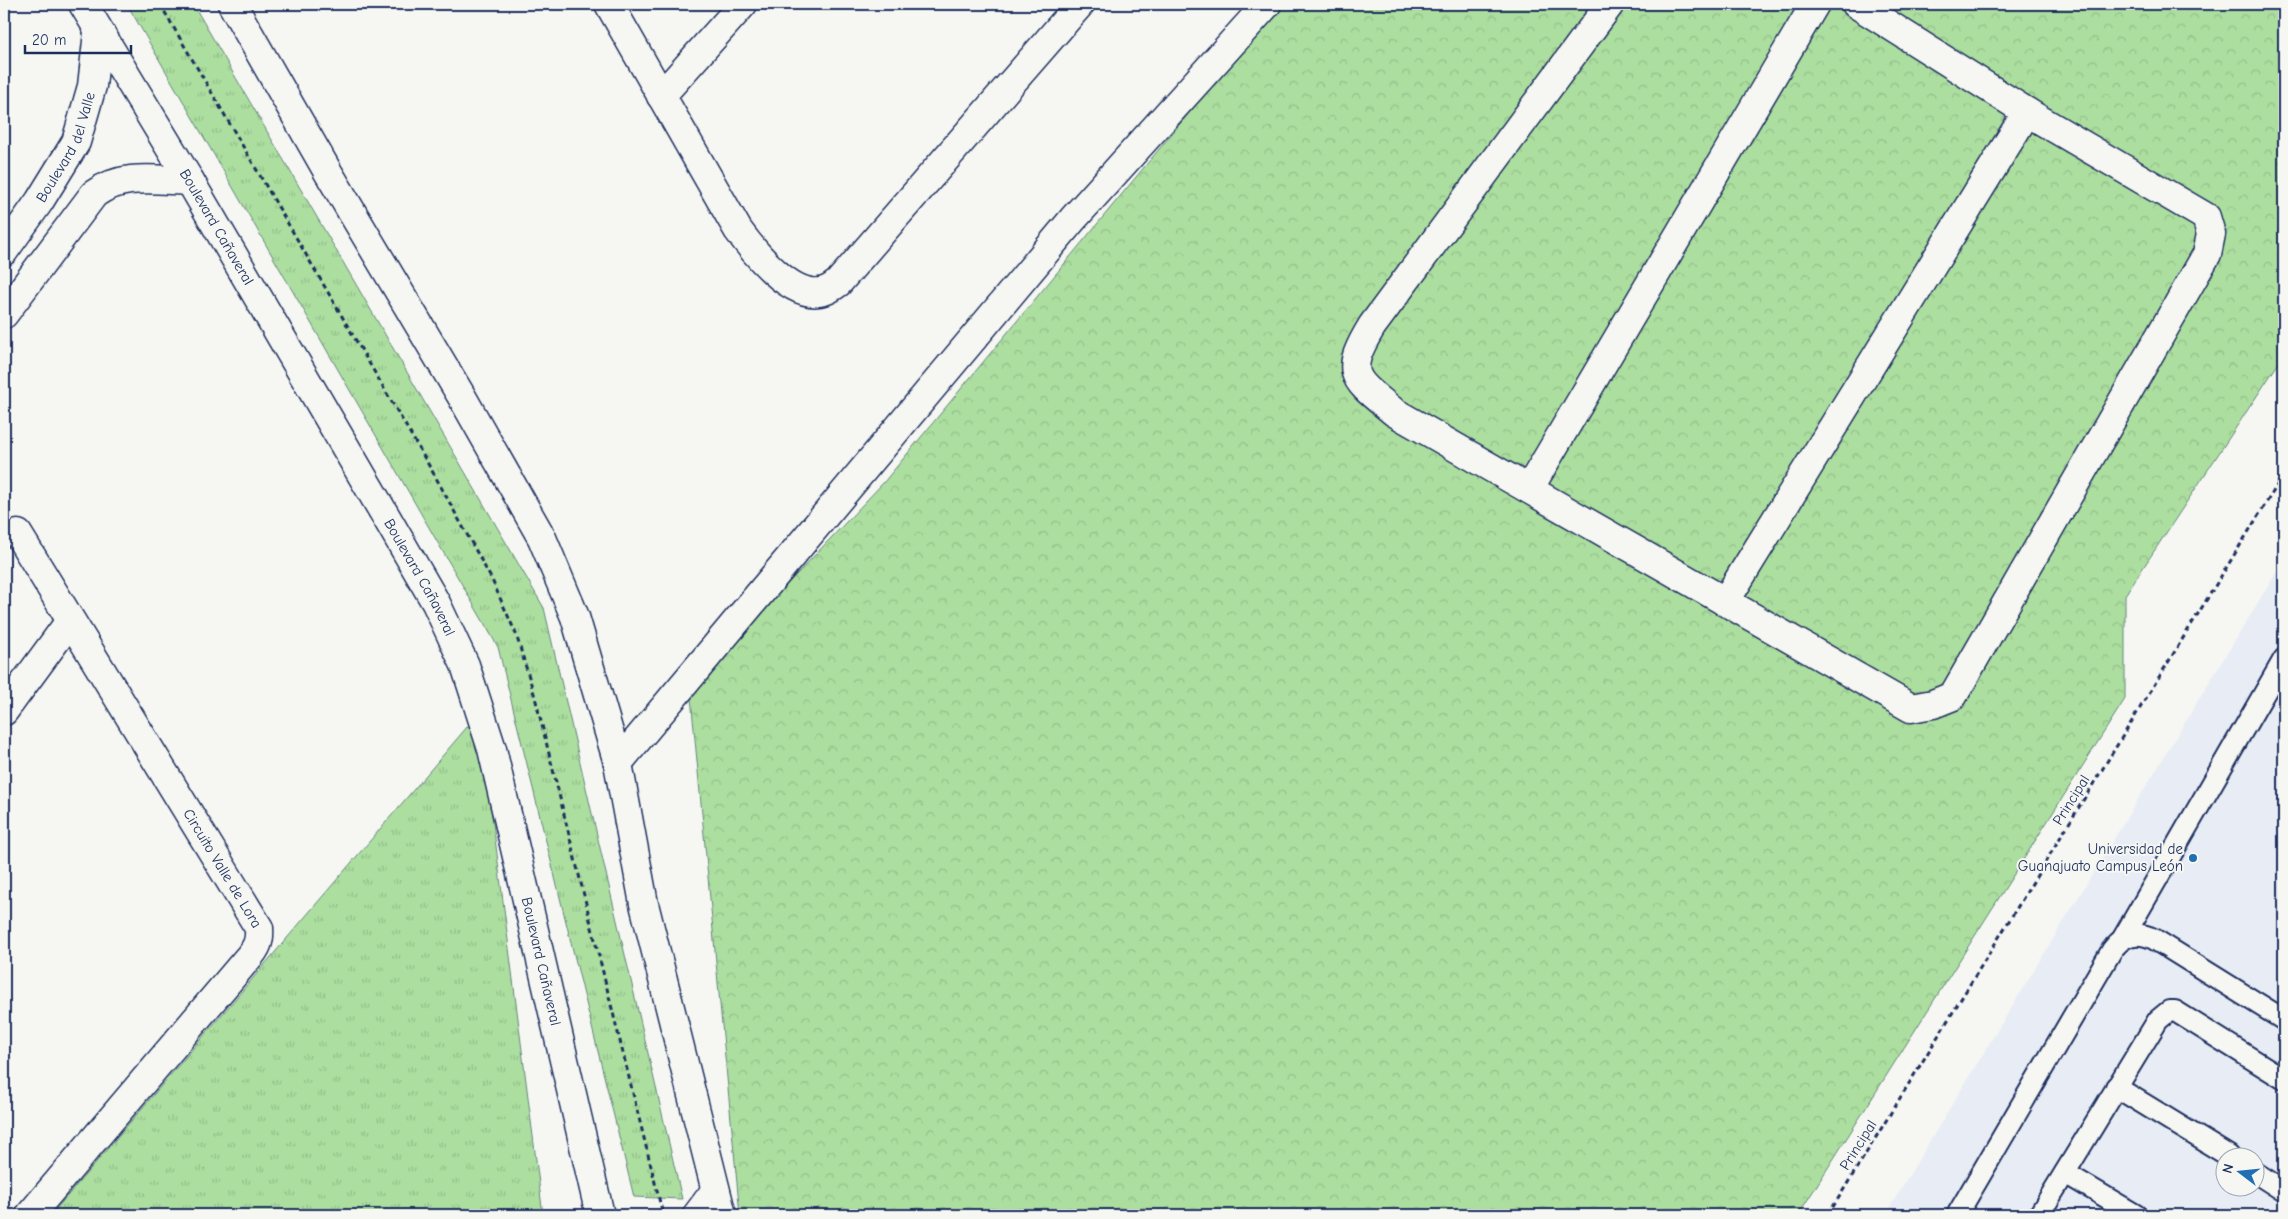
<svg xmlns="http://www.w3.org/2000/svg" width="2288" height="1219" font-family="'Comic Neue',sans-serif">
<defs>
<pattern id="grass-tufts" width="24" height="20" patternUnits="userSpaceOnUse" patternTransform="scale(1.25)"><rect width="24" height="20" fill="#acde9f"/><path d="M3 7l-1-3M5 7V3M7 7l1-3M15 17l-1-3M17 17v-4M19 17l1-3" fill="none" stroke="#93bf8b"/></pattern>
<pattern id="forest-crowns" width="20" height="18" patternUnits="userSpaceOnUse" patternTransform="scale(1.25)"><rect width="20" height="18" fill="#acde9f"/><path d="M2 6a3 3 0 1 1 6 0M12 15a3 3 0 1 1 6 0" fill="none" stroke="#93bf8b"/></pattern>
</defs>
<rect width="100%" height="100%" fill="#f6f6f2"/>
<filter id="ink" filterUnits="userSpaceOnUse"><feTurbulence type="fractalNoise" baseFrequency=".02" numOctaves="2"/><feDisplacementMap in="SourceGraphic" scale="10" xChannelSelector="R" yChannelSelector="G"/><feConvolveMatrix kernelMatrix="1 2 1 2 8 2 1 2 1" color-interpolation-filters="sRGB"/></filter>
<g filter="url(#ink)">
<!-- built -->
<path fill="#e7ecf5" fill-rule="evenodd" d="M 2284,560 L 2284,1215 L 1885,1215 ZM 2226,1156 L 2256,1156 L 2256,1186 L 2226,1186 Z"/>
<!-- grass -->
<g fill="url(#grass-tufts)" stroke="#64867e">
<polygon points="127,4 193,4 544,608 682,1199 634,1197 498,647"/>
<polygon points="479,713 543,1215 51,1215"/>
</g>
<!-- forest -->
<polygon fill="url(#forest-crowns)" stroke="#64867e" points="1279,4 2284,4 2284,355 2125,595 2125,699 1798,1215 740,1215 690,687 884,482"/>
<g fill="none" stroke-linecap="round" stroke-linejoin="round">
<defs>
<g id="service">
<polyline points="2123,938 2284,659"/>
<polyline points="2116,1087 2229,1156"/>
<polyline points="2065,1173 2136,1215"/>
<polyline points="2256,1173 2284,1191"/>
<path d="M 1957,1215 L 2112,950 C 2124,934 2137,931 2154,939 L 2284,1020"/>
<polyline points="2039,1215 2158,1020 2169,1011 2175,1011 2284,1079"/>
</g>
<g id="minor">
<path d="M 609,4 L 738,230 C 754,252 793,301 824,291 C 829,290 834,286 838,283 L 1080,4"/>
<path d="M 1610,4 L 1372,326 C 1342,375 1354,379 1394,412 L 1911,708 L 1933,704 L 1953,696 L 2207,254 L 2211,234 L 2206,217 L 2027,112 L 1856,4"/>
<polyline points="661,96 743,4"/>
<path id="s1" d="M 4,251 L 39,202 L 76,142 L 92,86 L 98,32"/>
<path d="M 4,314 L 94,194 C 123,173 155,180 190,181"/>
<polyline points="1529,489 1815,4"/>
<path id="s2" d="M 18,534 L 259,928 C 260,941 257,948 248,958 L 30,1215"/>
<polyline points="1725,602 2027,112"/>
<polyline points="4,711 70,621"/>
<polyline points="618,763 1073,219 1267,4"/>
</g>
<g id="tertiary">
<path id="s3" d="M 83,4 L 190,181 L 388,520 L 436,603 L 465,665 L 492,749 L 600,1215"/>
<polyline points="232,4 328,172 462,397 542,538 575,617 618,763 644,904 722,1215"/>
<polyline points="697,1215 715,1191"/>
</g>
</defs>
<!-- service casing -->
<use href="#service" stroke="#1b2f5e" stroke-width="24"/>
<!-- minor casing -->
<use href="#minor" stroke="#1b2f5e" stroke-width="31"/>
<!-- tertiary casing -->
<use href="#tertiary" stroke="#1b2f5e" stroke-width="31"/>
<!-- path -->
<g stroke="#1b2f5e" stroke-width="3" stroke-dasharray="5 4" stroke-linecap="butt">
<polyline points="160,4 435,476 492,580 516,634 535,697 663,1215"/>
<polyline points="1828,1215 2284,474"/>
</g>
<!-- service -->
<use href="#service" stroke="#f6f6f2" stroke-width="20"/>
<!-- minor -->
<use href="#minor" stroke="#f6f6f2" stroke-width="28"/>
<!-- tertiary -->
<use href="#tertiary" stroke="#f6f6f2" stroke-width="28"/>
</g>
</g>
<!-- markers -->
<circle fill="#1f6fb2" stroke="#f6f6f2" stroke-width="2" cx="2193" cy="858" r="5"/>
<g text-anchor="middle" stroke-width="4" stroke-linejoin="round" paint-order="stroke">
<!-- street labels -->
<g font-size="15" fill="#1b2f5e" stroke="#f6f6f2">
<text dy="5" stroke="none"><textPath href="#s1" startOffset="122">Boulevard del Valle</textPath></text>
<text dy="5" stroke="none"><textPath href="#s3" startOffset="260">Boulevard Cañaveral</textPath></text>
<text dy="5" stroke="none"><textPath href="#s3" startOffset="665">Boulevard Cañaveral</textPath></text>
<text transform="translate(2071 800) rotate(-58)" y="5">Principal</text>
<text dy="5" stroke="none"><textPath href="#s2" startOffset="392">Circuito Valle de Lora</textPath></text>
<text dy="5" stroke="none"><textPath href="#s3" startOffset="1070">Boulevard Cañaveral</textPath></text>
<text transform="translate(1858 1145) rotate(-58)" y="5">Principal</text>
</g>
<!-- poi labels -->
<g font-size="15" fill="#1b2f5e" stroke="#f6f6f2" text-anchor="end">
<text x="2183" y="854">Universidad de<tspan x="2183" dy="17">Guanajuato Campus León</tspan></text>
</g>
</g>
<!-- margin -->
<rect width="2288" height="1219" fill="none" stroke="#f6f6f2" stroke-width="20"/>
<rect x="10" y="10" width="2268" height="1199" fill="none" stroke="#1b2f5e" stroke-width="2" filter="url(#ink)"/>
<!-- north arrow -->
<g transform="translate(2240 1172) rotate(286)"><circle r="24" fill="#f6f6f2" stroke="#9ea6b7"/>
<path d="M0-4L9 19L0 12L-9 19Z" fill="#1f6fb2"/>
<text y="-8" font-size="14" font-weight="bold" text-anchor="middle" fill="#1b2f5e">N</text>
</g>
<!-- scale -->
<path d="M25 45v8h106v-8" fill="none" stroke="#1b2f5e" stroke-width="2.5"/>
<text x="32" y="45" font-size="15" fill="#1b2f5e" stroke="#f6f6f2" stroke-width="4" paint-order="stroke">20 m</text>
</svg>
